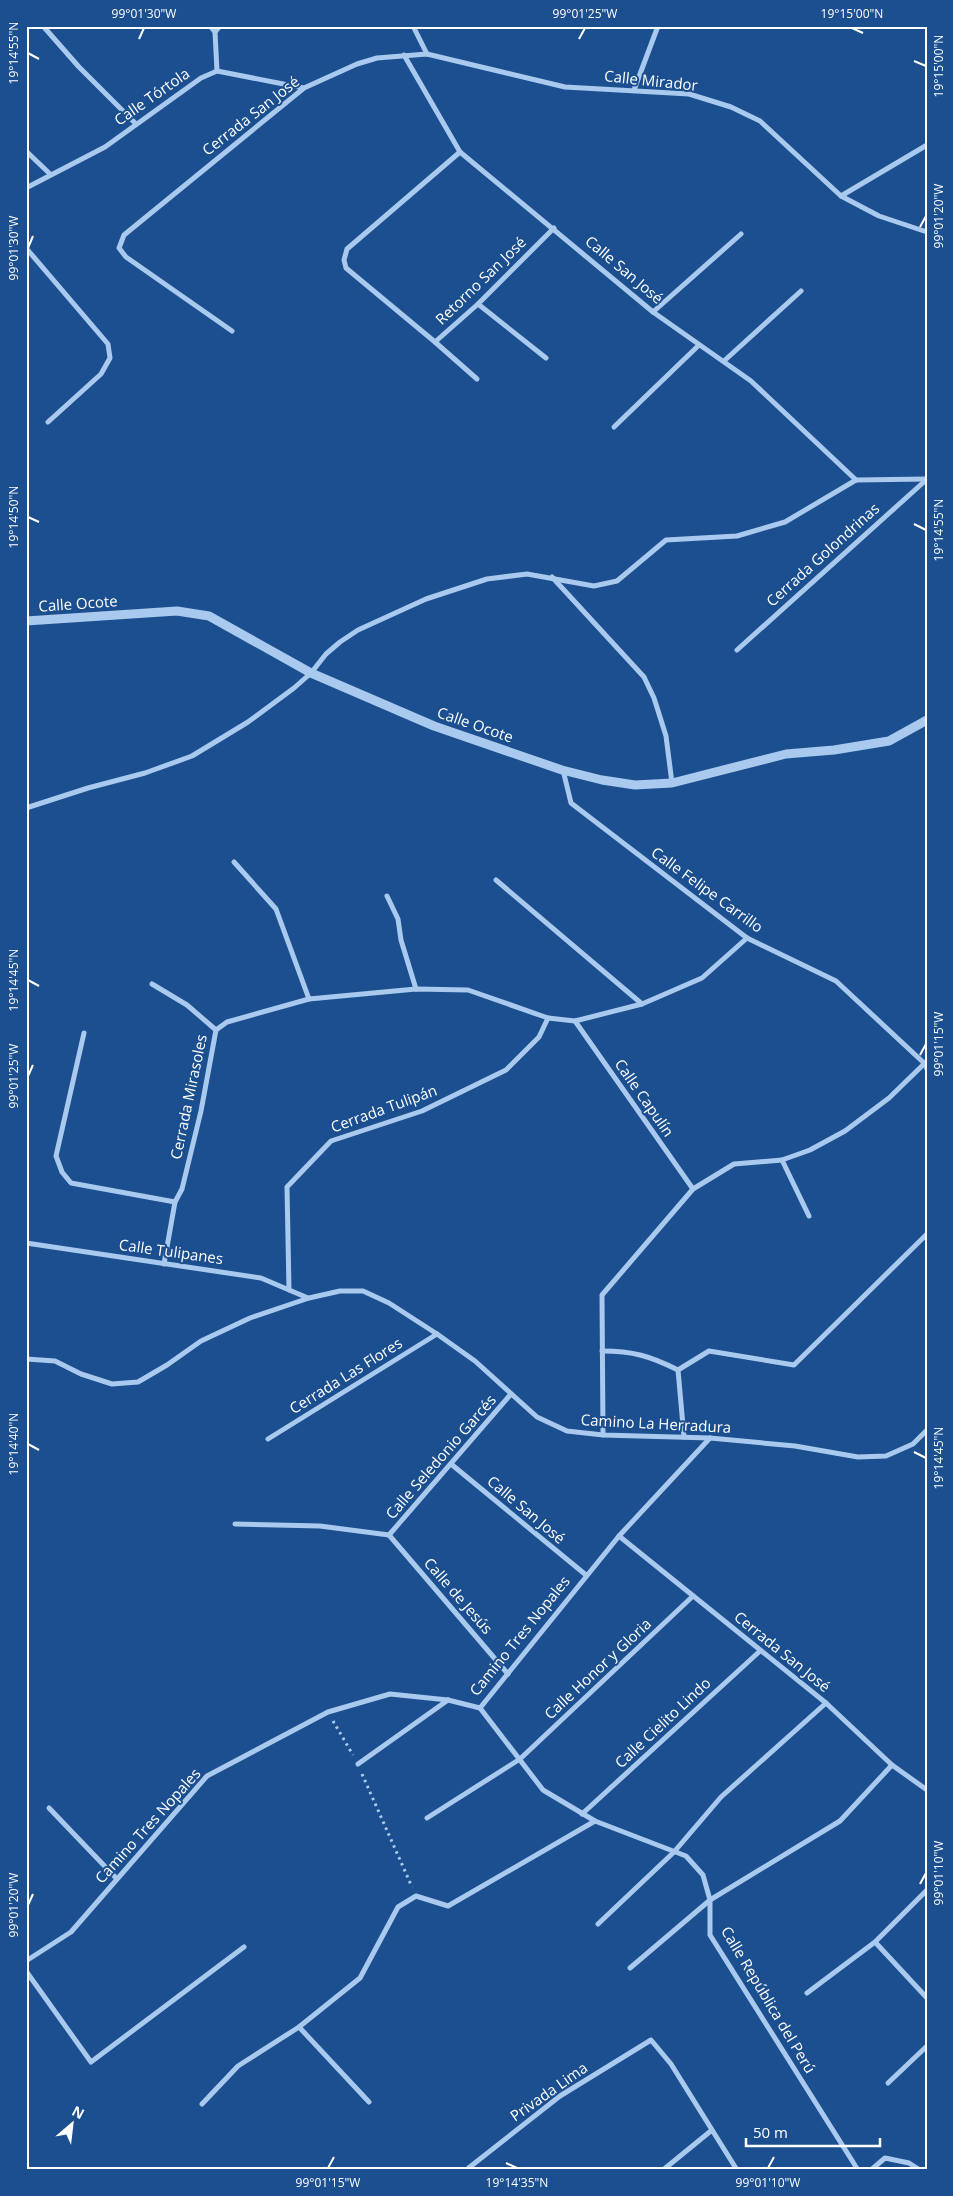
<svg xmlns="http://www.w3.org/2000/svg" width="953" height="2196" font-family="'Open Sans',sans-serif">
<rect width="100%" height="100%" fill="#1b4f8f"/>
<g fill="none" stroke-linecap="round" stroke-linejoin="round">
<!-- path -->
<g stroke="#a9c9ee" stroke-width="3" stroke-dasharray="2.5 4" stroke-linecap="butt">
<polyline points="333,1721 353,1755"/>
<polyline points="362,1774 412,1887"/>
</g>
<!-- minor -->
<g stroke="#a9c9ee" stroke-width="5">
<polyline points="43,26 79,67 135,123"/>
<polyline points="210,26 215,32"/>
<polyline points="413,26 427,54"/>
<polyline points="404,55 460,152 653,312 751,381 856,480"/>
<polyline points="217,71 215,32 220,26"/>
<polyline points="634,90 658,26"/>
<polyline points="26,151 50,174"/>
<polyline points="460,152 347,249 344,260 346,268 435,342 478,304 554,228"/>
<polyline points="26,188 105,147 201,78 217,71 304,88"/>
<polyline points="841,196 927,145"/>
<polyline points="26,248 108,344 110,358 101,374 48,422"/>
<polyline points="478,304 546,358"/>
<polyline points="653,312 741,234"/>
<polyline points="232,331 126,257 119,248 124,235 304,88 357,64 377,58 427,54 565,87 689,94 731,107 760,121 841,196 879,216 927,232"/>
<polyline points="435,342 477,379"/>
<polyline points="724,361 801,291"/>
<polyline points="614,427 699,345"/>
<polyline points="552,577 644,677 654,698 666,736 672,783"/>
<polyline points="737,650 926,480"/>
<polyline points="563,770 571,803 747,938 836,981 924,1063 927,1069"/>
<polyline points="26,808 88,788 145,773 192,756 248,722 294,688 311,673 326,654 340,642 358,630 426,599 487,579 527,574 594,586 617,581 666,540 737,536 785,522 856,480 927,479"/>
<polyline points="234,862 276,909 309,999"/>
<polyline points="496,880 642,1004"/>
<polyline points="387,896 398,919 401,940 416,989"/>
<polyline points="152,984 187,1005 216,1030"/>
<polyline points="575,1021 693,1189"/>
<polyline points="84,1033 56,1156 62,1172 71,1183 175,1202"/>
<polyline points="782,1160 809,1216"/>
<polyline points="26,1243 261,1278 308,1298"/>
<polyline points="164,1264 175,1202 182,1189 201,1111 216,1030 227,1022 309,999 416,989 468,990 548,1018 575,1021 642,1004 702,978 747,938"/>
<polyline points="289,1290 287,1187 331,1141 422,1111 506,1070 539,1037 548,1018"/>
<path d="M 602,1351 C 633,1351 650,1356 678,1370 L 684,1437"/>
<polyline points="26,1359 55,1361 81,1374 112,1384 138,1382 167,1365 201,1341 250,1318 309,1298 340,1291 363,1291 389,1303 437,1334 475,1361 537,1417 567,1431 603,1435 710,1438 795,1446 858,1457 886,1456 913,1444 927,1430"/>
<polyline points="678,1370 709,1351 794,1365 927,1234"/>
<polyline points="603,1435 602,1295 693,1189 734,1164 782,1160 810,1150 845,1131 889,1098 927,1061"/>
<polyline points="268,1439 437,1334"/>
<polyline points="451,1464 586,1575"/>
<polyline points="235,1524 320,1526 389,1535"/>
<polyline points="389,1535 511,1394"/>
<polyline points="389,1535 508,1674"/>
<polyline points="619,1536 826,1703 892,1765 927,1790"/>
<polyline points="480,1708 543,1790 595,1821 686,1856 703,1875 710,1900 710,1935 858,2170"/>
<polyline points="358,1764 448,1700"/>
<polyline points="49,1808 117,1879"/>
<polyline points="582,1814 760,1651"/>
<polyline points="427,1818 520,1759 693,1596"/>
<polyline points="598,1924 674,1852 721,1797 826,1703"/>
<polyline points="875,1942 927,1998"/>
<polyline points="26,1961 71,1932 207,1776 328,1712 390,1694 448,1700 480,1708 619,1536 710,1438"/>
<polyline points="630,1968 710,1900 840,1821 892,1765"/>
<polyline points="26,1971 91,2062 244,1947"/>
<polyline points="807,1993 875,1942 927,1890"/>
<polyline points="299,2027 369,2102"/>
<polyline points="888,2083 927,2046"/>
<polyline points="202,2104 238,2066 299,2027 360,1978 398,1907 416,1896 448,1906 595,1821"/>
<polyline points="466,2170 560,2096 651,2040 671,2064 737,2170"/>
<polyline points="663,2170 712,2130"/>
<polyline points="871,2170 885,2158 909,2163 920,2170"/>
</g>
<!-- tertiary -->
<polyline stroke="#a9c9ee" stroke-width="9" points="26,621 177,611 209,616 311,673 434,726 562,770 602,780 635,785 672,783 786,754 834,750 889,741 927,720"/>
</g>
<!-- ticks -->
<path fill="none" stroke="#fff" stroke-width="2" d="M 852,28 L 863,33M 139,39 L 144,28M 579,39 L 585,28M 28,53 L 39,59M 914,61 L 926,66M 920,227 L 926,216M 28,248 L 33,236M 28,517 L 39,522M 914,524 L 926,530M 28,980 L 39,986M 920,1055 L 926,1044M 28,1076 L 33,1065M 28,1444 L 39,1450M 914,1452 L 926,1458M 920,1884 L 926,1873M 28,1905 L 33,1894M 506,2163 L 517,2168M 328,2168 L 334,2157M 768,2168 L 774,2157"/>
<g text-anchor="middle" stroke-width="4" stroke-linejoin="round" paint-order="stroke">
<!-- street labels -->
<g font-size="15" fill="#fff" stroke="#1b4f8f">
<text transform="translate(651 81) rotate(6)" y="5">Calle Mirador</text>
<text transform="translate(152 97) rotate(-35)" y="5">Calle Tórtola</text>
<text transform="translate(251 116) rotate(-38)" y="5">Cerrada San José</text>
<text transform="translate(624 270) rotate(40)" y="5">Calle San José</text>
<text transform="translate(481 281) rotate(-44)" y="5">Retorno San José</text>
<text transform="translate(823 555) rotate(-42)" y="5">Cerrada Golondrinas</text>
<text transform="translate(78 604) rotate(-4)" y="5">Calle Ocote</text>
<text transform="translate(475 725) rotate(19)" y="5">Calle Ocote</text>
<text transform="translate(707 890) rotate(36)" y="5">Calle Felipe Carrillo</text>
<text transform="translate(189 1097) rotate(-78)" y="5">Cerrada Mirasoles</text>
<text transform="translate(644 1098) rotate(55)" y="5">Calle Capulín</text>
<text transform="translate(384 1109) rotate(-20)" y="5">Cerrada Tulipán</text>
<text transform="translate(171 1252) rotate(8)" y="5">Calle Tulipanes</text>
<text transform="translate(346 1376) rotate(-32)" y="5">Cerrada Las Flores</text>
<text transform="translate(656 1424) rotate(3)" y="5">Camino La Herradura</text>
<text transform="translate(441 1457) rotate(-49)" y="5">Calle Seledonio Garcés</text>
<text transform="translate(526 1510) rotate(40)" y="5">Calle San José</text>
<text transform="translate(458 1596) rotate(49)" y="5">Calle de Jesús</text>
<text transform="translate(520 1636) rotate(-51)" y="5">Camino Tres Nopales</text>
<text transform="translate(782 1652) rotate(39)" y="5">Cerrada San José</text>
<text transform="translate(598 1669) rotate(-43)" y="5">Calle Honor y Gloria</text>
<text transform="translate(663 1723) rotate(-43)" y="5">Calle Cielito Lindo</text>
<text transform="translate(148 1826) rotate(-48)" y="5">Camino Tres Nopales</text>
<text transform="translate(768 2000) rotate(59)" y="5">Calle República del Perú</text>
<text transform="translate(549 2092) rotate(-35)" y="5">Privada Lima</text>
</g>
</g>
<!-- border -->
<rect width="953" height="2196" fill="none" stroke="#1b4f8f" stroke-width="55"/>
<!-- north arrow -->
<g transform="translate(72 2124) rotate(28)" stroke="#1b4f8f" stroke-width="4" paint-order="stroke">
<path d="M0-4L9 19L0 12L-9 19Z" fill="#ffffff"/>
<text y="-8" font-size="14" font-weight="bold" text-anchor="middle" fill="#ffffff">N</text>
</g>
<!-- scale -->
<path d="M746 2138v8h134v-8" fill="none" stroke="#ffffff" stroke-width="2.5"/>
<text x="753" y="2138" font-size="15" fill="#ffffff" stroke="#1b4f8f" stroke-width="4" paint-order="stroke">50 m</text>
<rect x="28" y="28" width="898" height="2140" fill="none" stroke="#fff" stroke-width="2"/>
<g font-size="12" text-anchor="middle" fill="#fff">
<text x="144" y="18">99°01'30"W</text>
<text x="585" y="18">99°01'25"W</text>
<text x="852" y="18">19°15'00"N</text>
<text transform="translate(14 53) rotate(-90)" y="4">19°14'55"N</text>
<text transform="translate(939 66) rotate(-90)" y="4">19°15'00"N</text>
<text transform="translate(939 216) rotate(-90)" y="4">99°01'20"W</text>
<text transform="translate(14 248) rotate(-90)" y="4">99°01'30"W</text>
<text transform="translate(14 517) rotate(-90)" y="4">19°14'50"N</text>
<text transform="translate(939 530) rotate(-90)" y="4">19°14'55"N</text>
<text transform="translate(14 980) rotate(-90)" y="4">19°14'45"N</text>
<text transform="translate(939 1044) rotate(-90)" y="4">99°01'15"W</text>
<text transform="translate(14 1076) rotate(-90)" y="4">99°01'25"W</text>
<text transform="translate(14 1444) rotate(-90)" y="4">19°14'40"N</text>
<text transform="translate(939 1458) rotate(-90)" y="4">19°14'45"N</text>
<text transform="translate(939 1873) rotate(-90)" y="4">99°01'10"W</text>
<text transform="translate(14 1905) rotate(-90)" y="4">99°01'20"W</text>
<text x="328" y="2187">99°01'15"W</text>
<text x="517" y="2187">19°14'35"N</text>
<text x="768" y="2187">99°01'10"W</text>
</g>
</svg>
